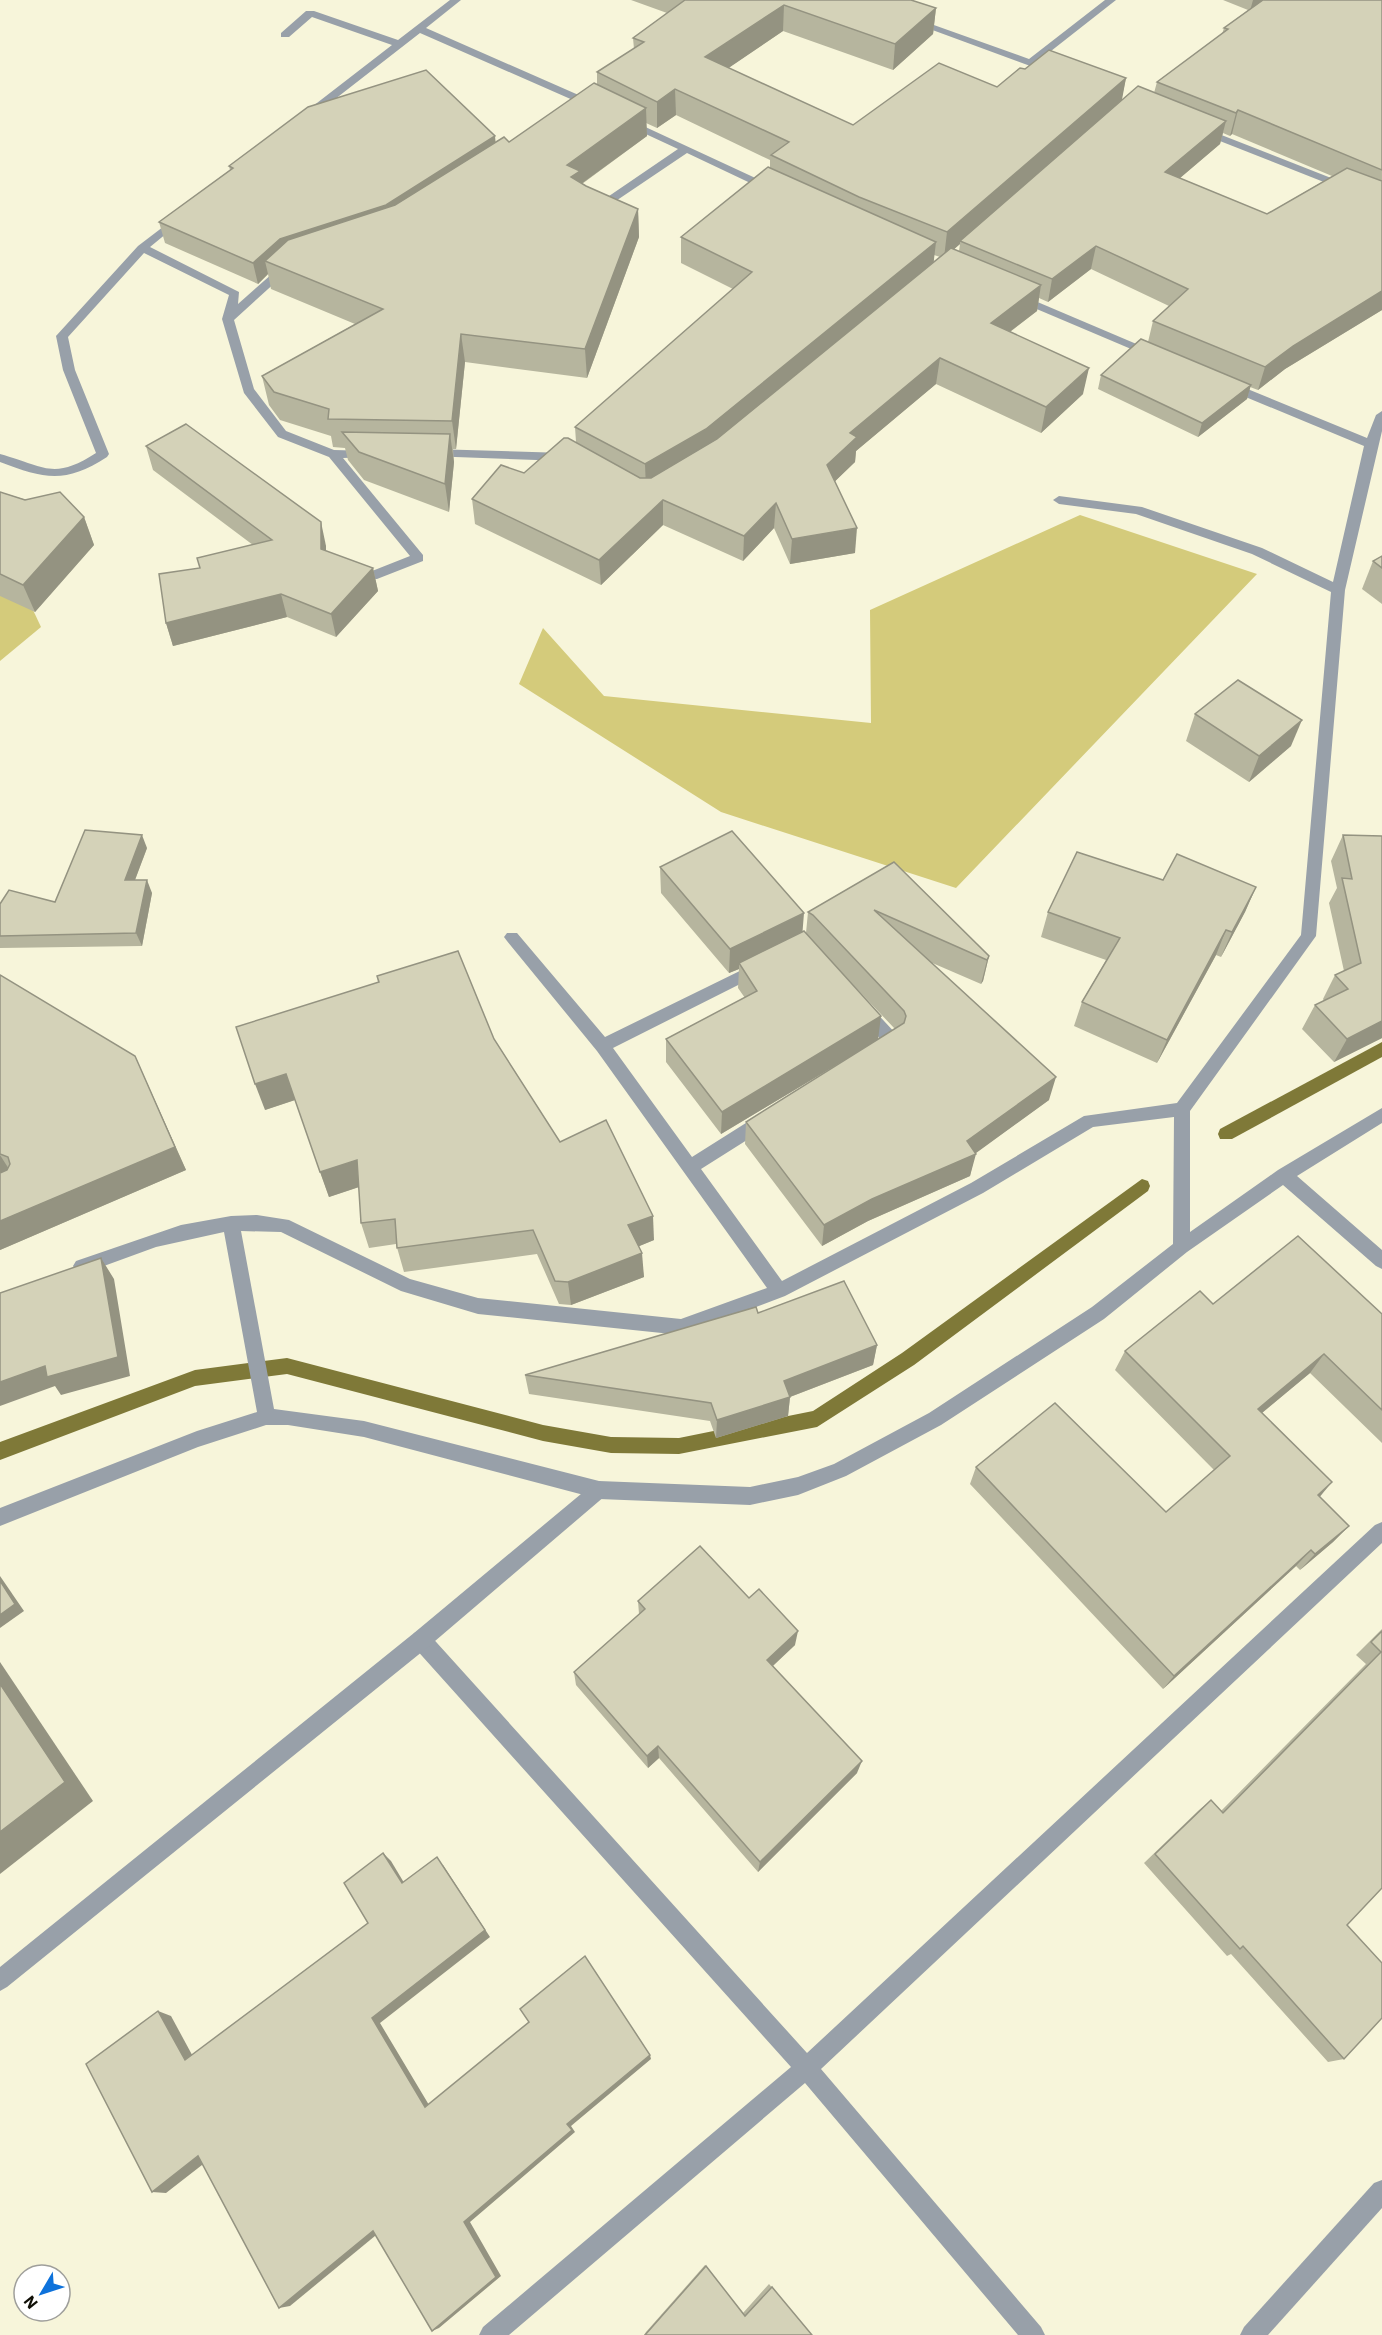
<svg xmlns="http://www.w3.org/2000/svg" width="1382" height="2335" font-family="'IBM Plex Sans',sans-serif">
<rect width="100%" height="100%" fill="#f7f5da"/>
<!-- green -->
<g fill="#d4cb7b">
<polygon points="1080,515 1257,574 956,888 721,812 519,684 543,628 604,696 871,723 870,610"/>
<polygon points="0,540 41,627 0,661"/>
</g>
<g fill="none" stroke-linecap="round" stroke-linejoin="round">
<!-- stream -->
<g fill="#7f7938" fill-rule="evenodd">
<polygon points="1382,1042 1382,1057 1232,1139 1220,1139 1218,1134 1220,1129"/>
<polygon points="1142,1179 1148,1181 1150,1186 1148,1191 914,1365 817,1427 679,1454 611,1453 543,1441 287,1374 195,1386 0,1460 0,1442 195,1370 287,1358 543,1425 611,1437 679,1438 813,1411 902,1353"/>
</g>
<!-- minor -->
<g fill="#98a0a9" fill-rule="evenodd">
<polygon points="450,0 461,0 426,28 599,104 599,108 591,108 420,33 312,117 304,117 304,113 392,45 312,17 289,37 281,37 281,33 306,11 314,11 398,40"/>
<polygon points="1105,0 1116,0 1037,62 1056,69 1057,71 1052,74 908,21 917,19 1029,59"/>
<polygon points="626,118 775,187 776,189 767,191 687,153 598,213 590,213 590,209 678,149 622,123 621,121"/>
<polygon points="1201,127 1382,198 1382,205 1197,132 1196,130"/>
<path d="M 180,214 L 186,217 L 184,219 L 150,247 L 239,292 L 238,304 L 281,266 L 289,266 L 289,270 L 234,320 L 254,389 L 286,431 L 334,450 L 371,451 L 371,457 L 343,458 L 423,555 L 423,561 L 377,579 L 367,579 L 367,573 L 410,556 L 329,457 L 278,437 L 244,393 L 222,319 L 229,295 L 144,253 L 68,337 L 75,370 L 109,454 L 107,457 C 65,484 45,479 0,462 L 0,454 C 44,466 53,481 96,453 L 63,370 L 56,336 L 138,246 Z"/>
<polygon points="1013,295 1021,295 1160,354 1154,358 1150,357 1013,299"/>
<path d="M 1228,381 L 1367,438 L 1376,415 L 1382,411 L 1382,431 L 1345,590 L 1316,936 L 1190,1111 L 1190,1232 L 1278,1170 L 1382,1108 L 1382,1123 L 1297,1176 L 1382,1250 L 1382,1269 L 1376,1266 L 1283,1185 L 1187,1252 L 1104,1319 L 941,1425 L 846,1476 L 798,1495 L 750,1505 L 599,1499 L 364,1437 L 288,1425 L 266,1425 L 198,1447 L 0,1526 L 0,1508 L 197,1431 L 257,1412 L 224,1232 L 156,1247 L 82,1274 L 76,1271 L 73,1266 L 76,1261 L 181,1225 L 231,1216 L 257,1215 L 289,1220 L 410,1279 L 478,1298 L 681,1319 L 767,1288 L 597,1051 L 507,941 L 504,937 L 507,933 L 517,933 L 605,1037 L 752,965 L 762,965 L 765,969 L 762,973 L 613,1048 L 692,1157 L 757,1116 L 769,1116 L 771,1121 L 769,1126 L 701,1169 L 782,1281 L 971,1183 L 1084,1116 L 1177,1103 L 1301,935 L 1331,592 L 1252,554 L 1136,514 L 1059,504 L 1053,500 L 1059,496 L 1142,507 L 1262,548 L 1333,582 L 1364,446 L 1224,388 L 1222,385 ZM 1174,1117 L 1173,1244 L 1092,1307 L 929,1413 L 834,1464 L 798,1477 L 750,1487 L 599,1481 L 364,1421 L 274,1409 L 241,1231 L 281,1232 L 401,1291 L 478,1314 L 681,1335 L 785,1296 L 983,1193 L 1093,1127 Z"/>
<polygon points="432,449 565,453 571,457 565,461 428,456 428,450"/>
<polygon points="865,1005 871,1007 898,1036 900,1041 898,1046 882,1053 876,1052 874,1047 881,1040 857,1011"/>
<polygon points="1382,1522 1382,1543 821,2069 1041,2327 1045,2335 1018,2335 805,2083 509,2335 479,2335 483,2327 791,2067 414,1647 411,1640 414,1633 421,1630 428,1633 807,2053 1375,1525"/>
</g>
<!-- tertiary -->
<g fill="#98a0a9" fill-rule="evenodd">
<polygon points="599,1481 605,1484 608,1490 605,1496 428,1647 7,1987 0,1991 0,1967 414,1633 593,1484"/>
<polygon points="1382,2180 1382,2208 1268,2335 1240,2335 1244,2327 1374,2183"/>
</g>
</g>
<!-- wall -->
<g fill="#b6b59e" fill-rule="evenodd">
<path d="M 631,0 L 911,0 L 936,8 L 933,34 L 893,70 L 783,31 L 728,68 L 853,125 L 997,87 L 1025,69 L 1126,78 L 1121,101 L 1154,93 L 1157,82 L 1222,34 L 1224,28 L 1248,10 L 1223,0 L 1382,0 L 1382,310 L 1285,369 L 1258,390 L 1250,387 L 1247,399 L 1198,437 L 1098,389 L 1101,375 L 1148,342 L 1153,321 L 1169,306 L 1091,269 L 1048,302 L 1039,298 L 1037,311 L 1010,332 L 1083,394 L 1041,433 L 936,384 L 856,451 L 855,462 L 835,481 L 855,553 L 790,564 L 774,528 L 743,561 L 663,525 L 601,585 L 475,524 L 472,499 L 524,473 L 576,442 L 575,427 L 733,289 L 681,263 L 681,237 L 770,168 L 770,160 L 676,115 L 657,128 L 646,123 L 647,136 L 582,184 L 638,209 L 639,237 L 587,378 L 465,362 L 456,449 L 453,449 L 454,462 L 449,512 L 364,480 L 348,460 L 345,448 L 333,447 L 331,436 L 280,420 L 269,405 L 262,376 L 355,324 L 271,289 L 268,274 L 258,284 L 165,243 L 159,222 L 230,170 L 229,166 L 496,142 L 509,142 L 597,85 L 597,72 L 634,49 L 633,38 L 667,13 ZM 1223,133 L 1230,136 L 1232,134 L 1332,176 L 1267,214 L 1180,178 L 1220,144 ZM 960,244 L 959,251 L 954,249 ZM 934,255 L 940,257 L 933,262 Z"/>
<polygon points="146,446 326,546 326,551 373,568 378,591 336,637 287,617 173,646 166,623 200,568 197,558 253,545 153,470"/>
<polygon points="0,492 84,517 94,545 35,612 0,596"/>
<polygon points="1382,556 1382,604 1362,589 1373,561"/>
<polygon points="1195,714 1291,746 1249,782 1186,741"/>
<polygon points="1343,835 1382,836 1382,1038 1334,1062 1302,1029 1315,1005 1324,1001 1323,999 1335,975 1344,971 1329,903 1337,888 1331,861"/>
<polygon points="147,848 135,880 152,893 142,946 0,948 0,904 55,902"/>
<polygon points="894,862 989,956 983,981 981,984 930,962 1049,1100 975,1153 970,1176 868,1221 822,1246 745,1144 746,1122 895,1029 840,971 878,1040 721,1134 666,1062 666,1039 745,998 738,988 739,969 729,973 661,893 660,867 806,933 808,912"/>
<polygon points="1163,880 1256,887 1245,912 1221,957 1216,955 1157,1063 1074,1026 1082,1002 1106,960 1041,937 1048,912"/>
<polygon points="0,975 146,1081 186,1170 0,1250"/>
<polygon points="377,976 494,1039 560,1142 654,1240 639,1246 644,1277 571,1305 559,1304 537,1254 404,1272 396,1244 369,1248 361,1223 359,1187 329,1197 295,1100 265,1110 378,982"/>
<polygon points="1213,1304 1382,1314 1382,1443 1310,1373 1262,1413 1319,1497 1349,1526 1333,1542 1300,1570 1296,1566 1163,1689 970,1484 976,1467 1166,1512 1214,1470 1115,1370 1125,1351"/>
<polygon points="758,1313 877,1345 873,1365 790,1397 788,1416 716,1438 710,1421 529,1394 525,1375"/>
<polygon points="749,1598 795,1645 773,1666 857,1773 758,1872 659,1758 648,1768 576,1685 574,1672 639,1614 638,1601"/>
<polygon points="1382,1629 1382,1888 1347,1925 1344,2059 1328,2062 1231,1954 1227,1956 1144,1863 1199,1810 1211,1800 1221,1811 1366,1664 1356,1655"/>
<polygon points="705,2265 743,2313 769,2284 812,2335 644,2335 646,2332"/>
</g>
<!-- shaded-wall -->
<g fill="#949381">
<polygon points="1253,0 1265,0 1250,11"/>
<polygon points="784,5 783,31 705,84 705,57"/>
<polygon points="936,8 933,34 893,70 895,44"/>
<polygon points="1126,78 1121,105 960,241 960,244 944,258 947,232"/>
<polygon points="675,89 676,115 657,128 657,102"/>
<polygon points="646,108 647,136 581,184 573,205 567,165"/>
<polygon points="1238,110 1232,134 1230,136 1236,113"/>
<polygon points="1226,121 1220,144 1160,195 1165,172"/>
<polygon points="495,136 497,157 389,226 265,261 268,274 258,284 253,263 280,239"/>
<polygon points="638,209 639,237 587,378 585,349"/>
<polygon points="936,242 933,268 706,455 646,489 645,464"/>
<polygon points="1096,246 1091,269 1048,302 1052,279"/>
<polygon points="1041,285 1037,311 987,349 991,323"/>
<polygon points="1382,291 1382,310 1285,369 1258,390 1265,367 1293,346"/>
<polygon points="461,334 465,362 456,449 452,421"/>
<polygon points="940,358 936,384 856,451 855,462 825,491 827,465 850,433"/>
<polygon points="1089,368 1083,394 1041,433 1046,407"/>
<polygon points="1251,385 1247,399 1198,437 1202,423"/>
<polygon points="450,434 454,462 449,512 445,484"/>
<polygon points="663,500 663,525 601,585 599,560"/>
<polygon points="776,503 774,528 743,561 744,536"/>
<polygon points="84,517 94,545 35,612 23,585"/>
<polygon points="321,522 326,546 326,572 321,549"/>
<polygon points="857,528 855,553 790,564 792,539"/>
<polygon points="373,568 378,591 336,637 331,614"/>
<polygon points="281,594 287,617 173,646 166,623"/>
<polygon points="1302,720 1291,746 1249,782 1259,756"/>
<polygon points="142,835 147,848 130,893 125,880"/>
<polygon points="147,880 152,893 142,946 136,933"/>
<polygon points="1256,887 1245,912 1221,957 1232,932"/>
<polygon points="804,913 802,938 739,963 739,969 729,973 730,949"/>
<polygon points="1226,930 1216,955 1157,1063 1167,1040"/>
<polygon points="989,956 983,981 981,984 987,960"/>
<polygon points="881,1016 878,1040 721,1134 722,1112"/>
<polygon points="1382,1021 1382,1038 1334,1062 1347,1039"/>
<polygon points="135,1056 186,1170 0,1250 0,1221"/>
<polygon points="286,1074 295,1100 265,1110 255,1084"/>
<polygon points="1056,1077 1049,1100 972,1156 976,1154 970,1176 868,1221 822,1246 824,1225 967,1141"/>
<polygon points="0,1155 14,1177 0,1185"/>
<polygon points="357,1160 365,1185 329,1197 320,1172"/>
<polygon points="653,1216 654,1240 630,1250 628,1225"/>
<polygon points="642,1253 644,1277 571,1305 568,1282"/>
<polygon points="101,1258 114,1279 130,1376 61,1395 55,1386 0,1406 0,1382"/>
<polygon points="877,1345 873,1365 782,1400 784,1381"/>
<polygon points="1324,1354 1310,1373 1245,1427 1258,1409"/>
<polygon points="790,1397 788,1416 716,1438 717,1420"/>
<polygon points="1332,1482 1318,1499 1318,1495"/>
<polygon points="1349,1526 1333,1542 1300,1570 1315,1554"/>
<polygon points="1311,1550 1296,1566 1163,1689 1174,1676"/>
<polygon points="0,1576 24,1611 0,1628"/>
<polygon points="798,1631 795,1645 765,1673 767,1660"/>
<polygon points="0,1662 93,1801 0,1874"/>
<polygon points="658,1746 659,1758 648,1768 647,1756"/>
<polygon points="862,1761 857,1773 758,1872 760,1862"/>
<polygon points="383,1853 391,1861 409,1891 402,1883"/>
<polygon points="443,1865 490,1937 380,2023 432,2110 425,2107 372,2018"/>
<polygon points="158,2011 171,2016 197,2064 185,2060"/>
<polygon points="650,2055 651,2059 571,2126 575,2132 470,2222 501,2276 439,2328 432,2331 464,2222 567,2124"/>
<polygon points="198,2156 211,2158 166,2193 152,2192"/>
<polygon points="373,2231 381,2231 290,2306 279,2308"/>
</g>
<!-- building -->
<g fill="#d4d2b8" stroke="#949381" stroke-width="1.5">
<polygon points="685,0 911,0 936,8 895,44 784,5 705,57 853,125 939,63 997,87 1020,68 1025,69 1049,50 1126,78 947,232 859,197 771,155 789,142 675,89 657,102 597,72 644,42 633,38"/>
<polygon points="1263,0 1382,0 1382,170 1238,110 1236,113 1157,82 1228,29 1224,28"/>
<polygon points="426,70 495,136 386,205 280,239 253,263 159,222 233,168 229,166 308,107"/>
<polygon points="594,83 646,108 567,165 580,171 571,177 586,186 638,209 585,349 461,334 452,421 328,419 329,409 274,392 262,376 383,309 265,261 288,240 395,205 504,137 509,142"/>
<polygon points="1138,86 1226,121 1165,172 1267,214 1347,168 1382,181 1382,291 1293,346 1265,367 1153,321 1188,289 1096,246 1052,279 960,241"/>
<polygon points="768,167 936,242 706,429 645,464 575,427 752,272 681,237"/>
<polygon points="951,248 1041,285 991,323 1089,368 1046,407 940,358 850,433 857,437 827,465 857,528 792,539 776,503 744,536 663,500 599,560 472,499 501,465 524,473 564,438 568,438 640,478 651,478 717,439"/>
<polygon points="1141,339 1251,385 1202,423 1101,375"/>
<polygon points="186,424 321,522 321,549 373,568 331,614 281,594 166,623 159,574 200,568 197,558 272,540 146,446"/>
<polygon points="342,432 450,434 445,484 359,452"/>
<polygon points="0,492 25,500 60,492 84,517 23,585 0,574"/>
<polygon points="1382,556 1382,568 1373,561"/>
<polygon points="1238,680 1302,720 1259,756 1195,714"/>
<polygon points="85,830 142,835 125,880 147,880 136,933 0,936 0,904 9,890 55,902"/>
<polygon points="732,831 804,913 730,949 660,867"/>
<polygon points="1343,835 1382,836 1382,1021 1347,1039 1315,1005 1348,989 1335,975 1361,963 1342,878 1352,879"/>
<polygon points="1077,852 1163,880 1177,854 1256,887 1232,932 1226,930 1167,1040 1082,1002 1120,938 1048,912"/>
<polygon points="894,862 989,956 987,960 874,910 1056,1077 967,1141 976,1154 872,1199 824,1225 746,1122 904,1023 906,1016 904,1011 813,915 808,912"/>
<polygon points="804,931 881,1016 722,1112 666,1039 757,991 739,963"/>
<polygon points="458,951 494,1039 560,1142 606,1120 653,1216 628,1225 642,1253 568,1282 555,1281 533,1230 397,1248 395,1219 361,1223 357,1160 320,1172 286,1074 255,1084 236,1027 379,982 377,976"/>
<polygon points="0,975 135,1056 175,1147 0,1221 0,1173 7,1170 10,1164 8,1157 0,1154"/>
<polygon points="1298,1236 1382,1314 1382,1410 1324,1354 1258,1409 1332,1482 1318,1495 1349,1526 1315,1554 1311,1550 1174,1676 976,1467 1055,1403 1166,1512 1230,1456 1125,1351 1200,1291 1213,1304"/>
<polygon points="101,1258 118,1357 47,1377 45,1366 0,1382 0,1293"/>
<polygon points="844,1281 877,1345 784,1381 790,1397 717,1420 711,1403 525,1375 756,1307 758,1313"/>
<polygon points="700,1546 749,1598 759,1589 798,1631 767,1660 862,1761 760,1862 658,1746 647,1756 574,1672 645,1609 638,1601"/>
<polygon points="0,1581 15,1604 0,1615"/>
<polygon points="1382,1631 1382,1888 1347,1925 1382,1963 1382,2018 1344,2059 1243,1946 1240,1949 1155,1854 1211,1800 1223,1813 1381,1652 1371,1642"/>
<polygon points="0,1684 65,1782 0,1832"/>
<polygon points="383,1853 402,1883 437,1857 485,1930 372,2018 425,2107 529,2022 520,2009 585,1956 650,2055 567,2124 572,2130 464,2222 496,2277 432,2331 373,2231 279,2308 198,2156 152,2192 86,2064 158,2011 185,2060 368,1923 344,1883"/>
<polygon points="706,2266 745,2316 772,2287 812,2335 645,2335"/>
</g>
<!-- north arrow -->
<g transform="translate(42 2293) rotate(231)"><circle r="28" fill="#ffffff" stroke="#9f9f9b" stroke-width="1.5"/>
<path d="M0-4.5L10 22L0 15L-10 22Z" fill="#0e72db"/>
<text y="-9" font-size="16" font-weight="bold" text-anchor="middle" fill="#100f06">N</text>
</g>
</svg>
